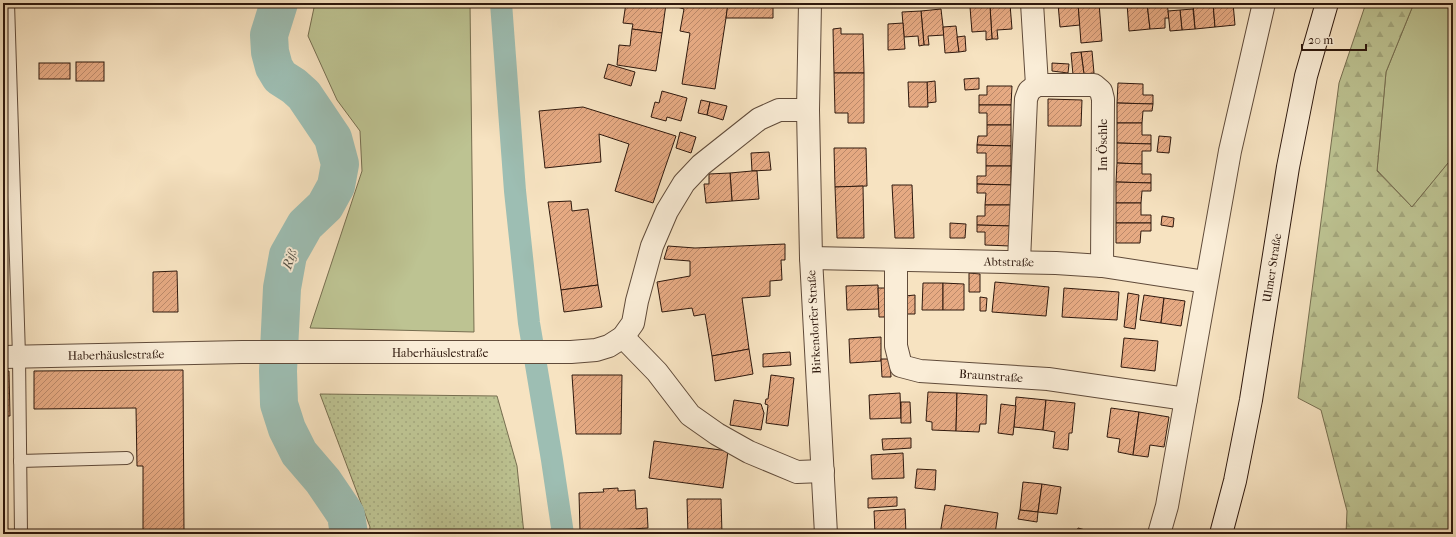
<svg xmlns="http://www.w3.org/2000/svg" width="1456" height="537" font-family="'IM FELL French Canon',serif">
<defs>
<pattern id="forest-firs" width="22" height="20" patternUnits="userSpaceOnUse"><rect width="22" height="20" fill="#bdc392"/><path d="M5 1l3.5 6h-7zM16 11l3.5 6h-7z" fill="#a3a77d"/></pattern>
<pattern id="park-dots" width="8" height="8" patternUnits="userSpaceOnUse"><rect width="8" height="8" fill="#bdc392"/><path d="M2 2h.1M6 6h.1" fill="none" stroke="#a3a77d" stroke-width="1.8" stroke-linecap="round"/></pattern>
<pattern id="building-hatch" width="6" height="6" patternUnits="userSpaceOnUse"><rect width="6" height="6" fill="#e6aa83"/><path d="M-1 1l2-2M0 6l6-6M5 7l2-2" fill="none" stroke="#bb896a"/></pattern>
</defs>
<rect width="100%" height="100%" fill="#f7e3c1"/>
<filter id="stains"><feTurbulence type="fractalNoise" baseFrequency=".005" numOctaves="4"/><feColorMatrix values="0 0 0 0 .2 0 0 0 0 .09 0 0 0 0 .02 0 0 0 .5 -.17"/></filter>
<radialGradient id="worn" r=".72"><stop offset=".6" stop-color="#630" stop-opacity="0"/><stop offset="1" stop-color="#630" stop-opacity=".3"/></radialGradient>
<!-- grass -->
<g fill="#bdc392" stroke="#766e50">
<polygon points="315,3 470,3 474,332 310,328 362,171 360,131 337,100 308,36"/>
<polygon points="1414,3 1453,3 1453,157 1412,207 1377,170 1386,72"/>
</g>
<!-- forest -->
<polygon fill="url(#forest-firs)" stroke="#766e50" points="1366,3 1414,3 1386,72 1377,171 1412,207 1453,157 1453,534 1346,534 1347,511 1321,410 1298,398 1339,83"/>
<!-- park -->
<polygon fill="url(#park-dots)" stroke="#766e50" points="320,394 497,396 517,466 524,534 369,534 370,527"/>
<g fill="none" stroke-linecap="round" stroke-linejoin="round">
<!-- canal -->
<polyline stroke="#9dbeb3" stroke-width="22" points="501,3 515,191 529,323 552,460 563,534"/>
<!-- river -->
<polyline stroke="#9dbeb3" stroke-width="38" points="279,3 269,35 270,52 274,67 280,77 294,86 304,95 333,138 340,164 336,186 325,206 305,225 288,255 282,288 278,371 279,404 287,429 299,453 323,481 346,515 349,534"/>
</g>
<!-- building -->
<g fill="url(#building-hatch)" stroke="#2e180d">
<polygon points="626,3 666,4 662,33 632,29 633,24 623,23"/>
<polygon points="678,3 714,3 728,5 715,89 682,84 690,33 680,31 684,9 677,7"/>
<polygon points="728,3 773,3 773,18 726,18"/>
<polygon points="1058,3 1078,3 1080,25 1060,27"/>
<polygon points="1078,3 1099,3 1102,41 1081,43"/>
<polygon points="1127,3 1147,3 1150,29 1129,31"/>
<polygon points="1147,3 1167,3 1169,18 1165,18 1165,28 1150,29"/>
<polygon points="1193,3 1213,3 1215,27 1195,29"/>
<polygon points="1213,3 1233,3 1235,25 1215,27"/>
<polygon points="1010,4 1012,29 997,30 998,39 992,39 990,6"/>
<polygon points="990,6 992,39 986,40 986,31 972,32 970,7"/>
<polygon points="941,9 944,35 928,36 929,45 924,45 921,11"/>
<polygon points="1193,9 1195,29 1182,30 1180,10"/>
<polygon points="1180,10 1182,30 1170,31 1168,11"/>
<polygon points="921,11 924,45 919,46 918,36 904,37 902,12"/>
<polygon points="903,23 905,49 888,50 888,24"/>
<polygon points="956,26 959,52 945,53 943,27"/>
<polygon points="841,28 841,34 863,34 864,73 834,73 833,29"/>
<polygon points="632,29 662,33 656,71 617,65 619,45 630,46"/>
<polygon points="965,36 966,51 959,52 957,37"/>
<polygon points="1092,51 1094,73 1084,74 1081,52"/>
<polygon points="1081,52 1084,74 1073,75 1071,53"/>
<rect x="76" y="62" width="28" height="19"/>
<rect x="39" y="63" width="31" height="16"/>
<polygon points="1052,63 1069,64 1068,73 1052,71"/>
<polygon points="608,64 635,72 631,86 604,78"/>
<polygon points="834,73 864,73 864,123 848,123 848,113 835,113"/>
<polygon points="979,78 979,89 965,90 964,79"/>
<polygon points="935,81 936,102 927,103 927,82"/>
<polygon points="908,82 927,82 928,107 909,107"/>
<polygon points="1118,83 1143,84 1143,95 1153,95 1153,104 1117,103"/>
<polygon points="987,86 1012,86 1011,105 979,105 979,95 987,95"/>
<polygon points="662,91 687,98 681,121 667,117 666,121 651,117 655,102 659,103"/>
<polygon points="1048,99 1082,100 1081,126 1048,126"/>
<polygon points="701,100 710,102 707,115 698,113"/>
<polygon points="710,102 727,106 723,120 707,115"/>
<polygon points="1117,103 1153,104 1152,111 1143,111 1142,123 1117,123"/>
<polygon points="979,105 1011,105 1011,125 987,125 987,113 979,113"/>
<polygon points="583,107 676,136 653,203 615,191 629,144 599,134 601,162 545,168 539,111"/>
<polygon points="1117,123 1142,123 1142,135 1151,135 1151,144 1117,143"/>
<polygon points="987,125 1011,125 1011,146 977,145 978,136 987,136"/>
<polygon points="680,132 696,137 691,153 676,148"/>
<polygon points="1159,136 1171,137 1169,153 1157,152"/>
<polygon points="1117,143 1151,144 1151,151 1142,151 1142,164 1117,163"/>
<polygon points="977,145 1011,146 1011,166 986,166 986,153 977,153"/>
<polygon points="834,148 866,148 867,186 835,187"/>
<polygon points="769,152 771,170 752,171 751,153"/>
<polygon points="1117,163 1142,164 1142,174 1151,174 1151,183 1116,182"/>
<polygon points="986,166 1011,166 1011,185 977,184 977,176 986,176"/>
<polygon points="752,171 757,171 759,199 732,201 730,173"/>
<polygon points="730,173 732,201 706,203 704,184 709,184 709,174"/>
<polygon points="1116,182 1151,183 1151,191 1142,191 1141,203 1116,203"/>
<polygon points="977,184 1011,185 1011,205 985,205 986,193 977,193"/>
<polygon points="892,185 912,185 914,238 895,238"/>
<polygon points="863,186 864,238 837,238 835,187"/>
<polygon points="571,201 572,211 588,209 598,285 561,290 548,202"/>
<polygon points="1116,203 1141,203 1141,215 1151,215 1151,223 1116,223"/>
<polygon points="985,205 1011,205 1010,226 977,225 977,216 985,216"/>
<polygon points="1162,216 1174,218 1173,227 1161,225"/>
<polygon points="950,223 966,224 965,238 950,238"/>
<polygon points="1116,223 1151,223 1151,231 1141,231 1140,243 1116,243"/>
<polygon points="977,225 1010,226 1010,246 985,245 985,232 977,232"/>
<polygon points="785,244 785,260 781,260 782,280 770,281 770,296 742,298 749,349 712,356 705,314 694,316 692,308 662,312 657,282 690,276 690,261 664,259 668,246 695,248"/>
<polygon points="177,271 178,312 153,312 153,272"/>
<polygon points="969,273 980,274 980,292 969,292"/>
<polygon points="995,282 1049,287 1046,316 992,312"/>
<polygon points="923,283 943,283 943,310 922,310"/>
<polygon points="943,283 964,284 964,310 943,310"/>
<polygon points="598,285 602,307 564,312 561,290"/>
<polygon points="878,285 879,309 847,310 846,286"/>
<polygon points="878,288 890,288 891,317 879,317"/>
<polygon points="1064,288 1119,292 1117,320 1062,317"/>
<polygon points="1128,293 1139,295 1135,329 1124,327"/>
<polygon points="915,295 915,314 905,314 905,296"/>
<polygon points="1144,295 1164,298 1161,323 1140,320"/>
<polygon points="980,297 987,298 986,311 980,311"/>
<polygon points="1164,298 1185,301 1181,326 1161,323"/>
<polygon points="881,337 881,361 850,363 849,339"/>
<polygon points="1124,338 1158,341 1155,371 1121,367"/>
<polygon points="749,349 753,374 715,381 712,356"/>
<polygon points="790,352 791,365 763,367 763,354"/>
<polygon points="881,359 890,359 891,377 882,377"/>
<polygon points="183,370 184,534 143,534 143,466 137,466 136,408 34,409 34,371"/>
<polygon points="3,371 9,371 10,416 3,416"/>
<polygon points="572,375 622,375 621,434 576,434"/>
<polygon points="771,375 794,378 788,426 766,423 768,405 765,404 766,399 768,399"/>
<polygon points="928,392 957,393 956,431 932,430 932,422 926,421"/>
<polygon points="900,393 901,418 870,419 869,395"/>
<polygon points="957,393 987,395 986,424 980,424 979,432 956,431"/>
<polygon points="1016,397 1046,400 1043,430 1014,427"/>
<polygon points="734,400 761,404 764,413 761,430 730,425"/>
<polygon points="1046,400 1075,403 1072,433 1069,433 1068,450 1053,448 1055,432 1043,430"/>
<polygon points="901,402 910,402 911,423 901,423"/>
<polygon points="1001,404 1016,406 1013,435 998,433"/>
<polygon points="1111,408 1139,412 1133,455 1118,452 1120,439 1107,437"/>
<polygon points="1139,412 1169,417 1164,447 1150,445 1148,457 1133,455"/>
<polygon points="911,438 911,448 883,450 882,439"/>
<polygon points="654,441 728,451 723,488 649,478"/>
<polygon points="903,453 904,478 872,479 871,455"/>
<polygon points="917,469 936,470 935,490 915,488"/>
<polygon points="1023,482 1042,484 1038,512 1020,510"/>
<polygon points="1042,484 1061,487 1057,514 1038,512"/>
<polygon points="618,488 618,491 635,490 636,509 647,508 648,528 613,530 613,534 591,534 590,531 580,531 579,493 604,492 603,489"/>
<polygon points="897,497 897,506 868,508 868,498"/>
<polygon points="687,499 721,499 722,534 688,534"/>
<polygon points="945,505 998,513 995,534 940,534"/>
<polygon points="905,509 906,534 875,534 874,511"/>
<polygon points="1020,510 1038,512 1037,522 1018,519"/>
<polygon points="1078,528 1100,534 1076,534"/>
</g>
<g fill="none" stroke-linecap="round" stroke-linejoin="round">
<defs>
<g id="service">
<polyline points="8,3 19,356 21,534"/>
<polyline points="20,461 127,458"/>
</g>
<g id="minor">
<polyline points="1032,3 1037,85"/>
<polyline points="811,258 1056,263 1102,266 1206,282"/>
<polyline points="896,260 896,346 901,366 920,371 1048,379 1186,399"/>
<polyline points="1019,261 1026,99 1029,91 1037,85 1094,85 1101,91 1103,99 1102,266"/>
<polyline points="623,337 657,372 690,415 717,434 749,452 797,472 823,471"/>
<polyline points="3,357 242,352 571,352 596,350 609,346 623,337 633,323 637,301 652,246 667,211 684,183 701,165 759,119 779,110 808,110"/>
<polyline points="1159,534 1167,506 1230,151 1264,3"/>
</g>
<polyline id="tertiary" points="810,3 808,110 811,258 826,534"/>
<polyline id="secondary" points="1221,534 1235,481 1251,400 1288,167 1306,76 1327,3"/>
</defs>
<!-- service casing -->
<use href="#service" stroke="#604b3a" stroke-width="14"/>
<!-- minor casing -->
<use href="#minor" stroke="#604b3a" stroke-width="24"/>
<!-- tertiary casing -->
<use href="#tertiary" stroke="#604b3a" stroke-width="24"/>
<!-- secondary casing -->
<use href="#secondary" stroke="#2e180d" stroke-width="24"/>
<!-- service -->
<use href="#service" stroke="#faedd7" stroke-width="12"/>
<!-- minor -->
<use href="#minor" stroke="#faedd7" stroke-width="22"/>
<!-- tertiary -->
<use href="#tertiary" stroke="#faedd7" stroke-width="22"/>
<!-- secondary -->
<use href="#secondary" stroke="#faedd7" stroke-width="22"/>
</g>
<g text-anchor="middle" stroke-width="4" stroke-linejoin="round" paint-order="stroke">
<!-- street labels -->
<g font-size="12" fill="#2e180d" stroke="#faedd7">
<text transform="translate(1103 145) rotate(-90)" y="4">Im Öschle</text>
<text transform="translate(1009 262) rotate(1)" y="4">Abtstraße</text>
<text transform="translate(1272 268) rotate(-81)" y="4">Ulmer Straße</text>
<text transform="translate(814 322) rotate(-93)" y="4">Birkendorfer Straße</text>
<text x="440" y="357">Haberhäuslestraße</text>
<text transform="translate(116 355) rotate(-1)" y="4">Haberhäuslestraße</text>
<text transform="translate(991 376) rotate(4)" y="4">Braunstraße</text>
</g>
<!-- water labels -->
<g font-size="13" font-style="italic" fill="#555247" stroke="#faedd7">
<text transform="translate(289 259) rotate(-72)" y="5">Riß</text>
</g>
</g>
<!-- margin -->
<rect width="1456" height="537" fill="none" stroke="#f7e3c1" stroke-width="16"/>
<rect x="4" y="4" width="1448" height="529" fill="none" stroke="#2e180d" stroke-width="2"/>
<rect x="8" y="8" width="1440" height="521" fill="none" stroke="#2e180d"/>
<!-- scale -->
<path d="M1302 44v6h64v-6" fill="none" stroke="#2e180d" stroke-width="2"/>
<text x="1308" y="44" font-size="12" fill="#2e180d" stroke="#faedd7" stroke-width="3" paint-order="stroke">20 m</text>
<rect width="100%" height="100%" filter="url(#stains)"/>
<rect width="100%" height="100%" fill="url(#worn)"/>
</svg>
